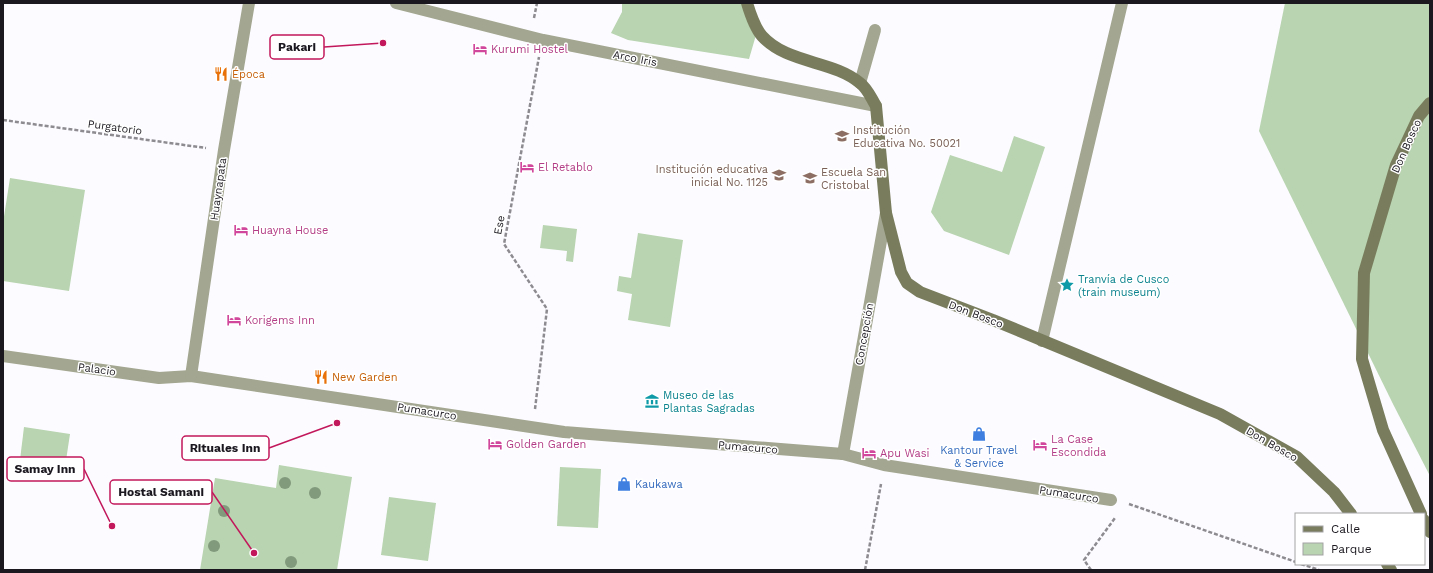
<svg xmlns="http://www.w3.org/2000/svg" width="1433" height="573" font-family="'Work Sans',sans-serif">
<rect width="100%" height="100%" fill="#fcfbff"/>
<!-- green -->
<g fill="#b8d4b0">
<polygon points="622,3 741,3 756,35 749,59 628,40 611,33 622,12"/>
<polygon points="1285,3 1430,3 1430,476 1393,404 1259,131"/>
<polygon points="1014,136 1045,147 1009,255 944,231 931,212 950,155 1002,172"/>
<polygon points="10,178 85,190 69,291 3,281 3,223"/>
<polygon points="543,225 577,229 573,262 566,261 567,251 540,248"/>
<polygon points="638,233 683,240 670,327 628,320 632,294 617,291 619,276 631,278"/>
<polygon points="24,427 70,434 65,467 20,460"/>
<polygon points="279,465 352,477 337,570 200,570 215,478 276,488"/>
<polygon points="560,467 601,469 598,528 557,526"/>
<polygon points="389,497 436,503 428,561 381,555"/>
</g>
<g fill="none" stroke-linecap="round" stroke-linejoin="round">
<!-- path -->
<g stroke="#8d8b90" stroke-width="2.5" stroke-dasharray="4 2" stroke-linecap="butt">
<polyline points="534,18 537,3"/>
<polyline points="3,120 206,148"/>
<polyline points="535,409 547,309 504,244 539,57"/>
<polyline points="1129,504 1296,562"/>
<polyline points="1301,564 1319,570"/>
<polyline points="865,570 881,484"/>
<polyline points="1091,570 1084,560 1115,518"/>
</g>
<!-- lane -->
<g stroke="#a3a690" stroke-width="12">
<polyline points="396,3 543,40 876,106"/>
<polyline points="860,83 875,30"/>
<polyline points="1042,341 1122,3"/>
</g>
<!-- street -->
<g stroke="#a3a690" stroke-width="12">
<polyline points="3,356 159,378 191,376 564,432 843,454 884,465 1111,500"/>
<polyline points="191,376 224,150 249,3"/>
<polyline points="843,454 886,213"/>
</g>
<!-- secondary -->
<g stroke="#797d5d" stroke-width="12">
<path d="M 747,3 C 750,13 755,28 762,36 C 787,64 833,60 860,83 C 868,89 871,98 876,106 L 886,213 L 901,272 L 907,283 L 920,292 L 993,320 L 1220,414 L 1297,457 L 1334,492 L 1351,514"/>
<polyline points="1421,514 1383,430 1362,359 1364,273 1396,165 1419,116 1430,103"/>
<polyline points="1424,520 1430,532"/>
<polyline points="1387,564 1391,570"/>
</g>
</g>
<!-- trees -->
<g fill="#829a7c">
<circle cx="285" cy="483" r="6"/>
<circle cx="315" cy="493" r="6"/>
<circle cx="224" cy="511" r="6"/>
<circle cx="214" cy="546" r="6"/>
<circle cx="291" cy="562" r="6"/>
</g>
<!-- icons -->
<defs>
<symbol id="hotel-bare" viewBox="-9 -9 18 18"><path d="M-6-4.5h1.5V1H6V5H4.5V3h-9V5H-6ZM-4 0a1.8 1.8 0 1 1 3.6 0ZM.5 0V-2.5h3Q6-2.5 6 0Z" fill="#d1479c" stroke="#fff" stroke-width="2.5" paint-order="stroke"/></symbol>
<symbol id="restaurant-bare" viewBox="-9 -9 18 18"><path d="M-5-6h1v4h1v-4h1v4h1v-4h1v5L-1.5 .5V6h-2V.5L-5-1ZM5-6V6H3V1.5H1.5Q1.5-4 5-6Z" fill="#e8710a" stroke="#fff" stroke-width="2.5" paint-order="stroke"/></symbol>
<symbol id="school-bare" viewBox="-9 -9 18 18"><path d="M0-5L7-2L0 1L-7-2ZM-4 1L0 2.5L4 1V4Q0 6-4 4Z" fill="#8d6e63" stroke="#fff" stroke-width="2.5" paint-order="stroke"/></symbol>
<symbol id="sight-bare" viewBox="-9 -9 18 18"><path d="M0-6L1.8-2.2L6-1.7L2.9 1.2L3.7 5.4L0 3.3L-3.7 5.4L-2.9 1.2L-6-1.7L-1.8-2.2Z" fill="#0f9aa8" stroke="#fff" stroke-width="2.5" paint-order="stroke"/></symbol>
<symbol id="museum-bare" viewBox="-9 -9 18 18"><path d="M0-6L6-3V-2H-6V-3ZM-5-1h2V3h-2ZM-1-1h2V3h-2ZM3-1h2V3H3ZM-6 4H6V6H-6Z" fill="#0f9aa8" stroke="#fff" stroke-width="2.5" paint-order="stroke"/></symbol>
<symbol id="shop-bare" viewBox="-9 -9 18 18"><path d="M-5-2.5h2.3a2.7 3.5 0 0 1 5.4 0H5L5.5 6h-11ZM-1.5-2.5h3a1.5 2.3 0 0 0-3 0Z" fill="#3f7fe0" stroke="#fff" stroke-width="2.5" paint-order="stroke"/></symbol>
</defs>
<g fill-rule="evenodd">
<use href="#hotel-bare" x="470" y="39" width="20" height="20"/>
<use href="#restaurant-bare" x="211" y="64" width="20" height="20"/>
<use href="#school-bare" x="832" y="126" width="20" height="20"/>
<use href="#hotel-bare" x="517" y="157" width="20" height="20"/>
<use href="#school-bare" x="769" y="165" width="20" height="20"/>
<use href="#school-bare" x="800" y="168" width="20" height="20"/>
<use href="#hotel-bare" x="231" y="220" width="20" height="20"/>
<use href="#sight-bare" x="1057" y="275" width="20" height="20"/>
<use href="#hotel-bare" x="224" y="310" width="20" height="20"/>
<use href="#restaurant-bare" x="311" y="367" width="20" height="20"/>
<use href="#museum-bare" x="642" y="391" width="20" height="20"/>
<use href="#shop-bare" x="969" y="424" width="20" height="20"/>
<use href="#hotel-bare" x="485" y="434" width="20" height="20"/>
<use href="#hotel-bare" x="1030" y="435" width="20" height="20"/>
<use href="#hotel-bare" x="859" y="443" width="20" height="20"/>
<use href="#shop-bare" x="614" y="474" width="20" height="20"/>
</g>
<g text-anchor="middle" stroke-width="3" stroke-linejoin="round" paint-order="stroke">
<!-- hotel labels -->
<g font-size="11" fill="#b23c85" stroke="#fff" text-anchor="start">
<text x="491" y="53">Kurumi Hostel</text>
<text x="538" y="171">El Retablo</text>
<text x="252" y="234">Huayna House</text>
<text x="245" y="324">Korigems Inn</text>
<text x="1051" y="443">La Case<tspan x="1051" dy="13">Escondida</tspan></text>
<text x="506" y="448">Golden Garden</text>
<text x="880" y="457">Apu Wasi</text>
</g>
<!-- street labels -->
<g font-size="11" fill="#1b181f" stroke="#fff">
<text transform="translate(635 58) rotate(11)" y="4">Arco Iris</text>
<text transform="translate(115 127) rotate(8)" y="4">Purgatorio</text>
<text transform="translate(1406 146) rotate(-66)" y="4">Don Bosco</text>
<text transform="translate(218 189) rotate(-82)" y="4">Huaynapata</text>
<text transform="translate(499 225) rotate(-79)" y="4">Ese</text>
<text transform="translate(976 314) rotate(21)" y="4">Don Bosco</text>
<text transform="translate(864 334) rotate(-80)" y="4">Concepción</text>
<text transform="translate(97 369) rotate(8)" y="4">Palacio</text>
<text transform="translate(427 411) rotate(9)" y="4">Pumacurco</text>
<text transform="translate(1272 444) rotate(30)" y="4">Don Bosco</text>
<text transform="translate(748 447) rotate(5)" y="4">Pumacurco</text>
<text transform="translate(1069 494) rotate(9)" y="4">Pumacurco</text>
</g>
<!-- food labels -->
<g font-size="11" fill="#c56008" stroke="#fff" text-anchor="start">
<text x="232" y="78">Época</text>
<text x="332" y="381">New Garden</text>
</g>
<!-- education labels -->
<g font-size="11" fill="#785e54" stroke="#fff" text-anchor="start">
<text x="853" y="134">Institución<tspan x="853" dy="13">Educativa No. 50021</tspan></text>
<text x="768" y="173" text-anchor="end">Institución educativa<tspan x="768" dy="13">inicial No. 1125</tspan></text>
<text x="821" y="176">Escuela San<tspan x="821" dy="13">Cristobal</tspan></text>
</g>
<!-- culture labels -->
<g font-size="11" fill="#0d838f" stroke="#fff" text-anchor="start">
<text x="1078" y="283">Tranvía de Cusco<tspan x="1078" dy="13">(train museum)</tspan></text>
<text x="663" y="399">Museo de las<tspan x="663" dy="13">Plantas Sagradas</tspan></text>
</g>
<!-- shop labels -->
<g font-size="11" fill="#366cbe" stroke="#fff">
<text x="979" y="454">Kantour Travel<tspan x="979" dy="13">&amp; Service</tspan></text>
<text x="635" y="488" text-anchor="start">Kaukawa</text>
</g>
</g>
<!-- callouts -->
<path fill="none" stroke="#c2185b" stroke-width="1.5" d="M383 43L324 47M337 423L269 448M112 526L84 469M254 553L212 492"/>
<g fill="#c2185b" stroke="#fff" stroke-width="1.5">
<circle cx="383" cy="43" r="4"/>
<circle cx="337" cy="423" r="4"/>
<circle cx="112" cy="526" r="4"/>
<circle cx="254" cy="553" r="4"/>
</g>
<g fill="#fff" stroke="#c2185b" stroke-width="1.5">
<rect x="270" y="35" width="54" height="24" rx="4"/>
<rect x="182" y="436" width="87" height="24" rx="4"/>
<rect x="7" y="457" width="77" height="24" rx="4"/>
<rect x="110" y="480" width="102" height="24" rx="4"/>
</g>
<g font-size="12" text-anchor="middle" font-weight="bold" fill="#1b181f">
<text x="297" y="51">Pakari</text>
<text x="225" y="452">Rituales Inn</text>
<text x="45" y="473">Samay Inn</text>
<text x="161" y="496">Hostal Samani</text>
</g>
<!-- border -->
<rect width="1433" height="573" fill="none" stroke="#1b181f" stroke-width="8"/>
<!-- legend -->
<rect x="1295" y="513" width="130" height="52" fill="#ffffff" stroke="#a4a3a5"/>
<rect x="1303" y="526" width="20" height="6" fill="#797d5d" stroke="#a4a3a5"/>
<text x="1331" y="533" font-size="12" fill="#1b181f">Calle</text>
<rect x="1303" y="543" width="20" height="12" fill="#b8d4b0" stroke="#a4a3a5"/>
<text x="1331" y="553" font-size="12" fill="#1b181f">Parque</text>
</svg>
